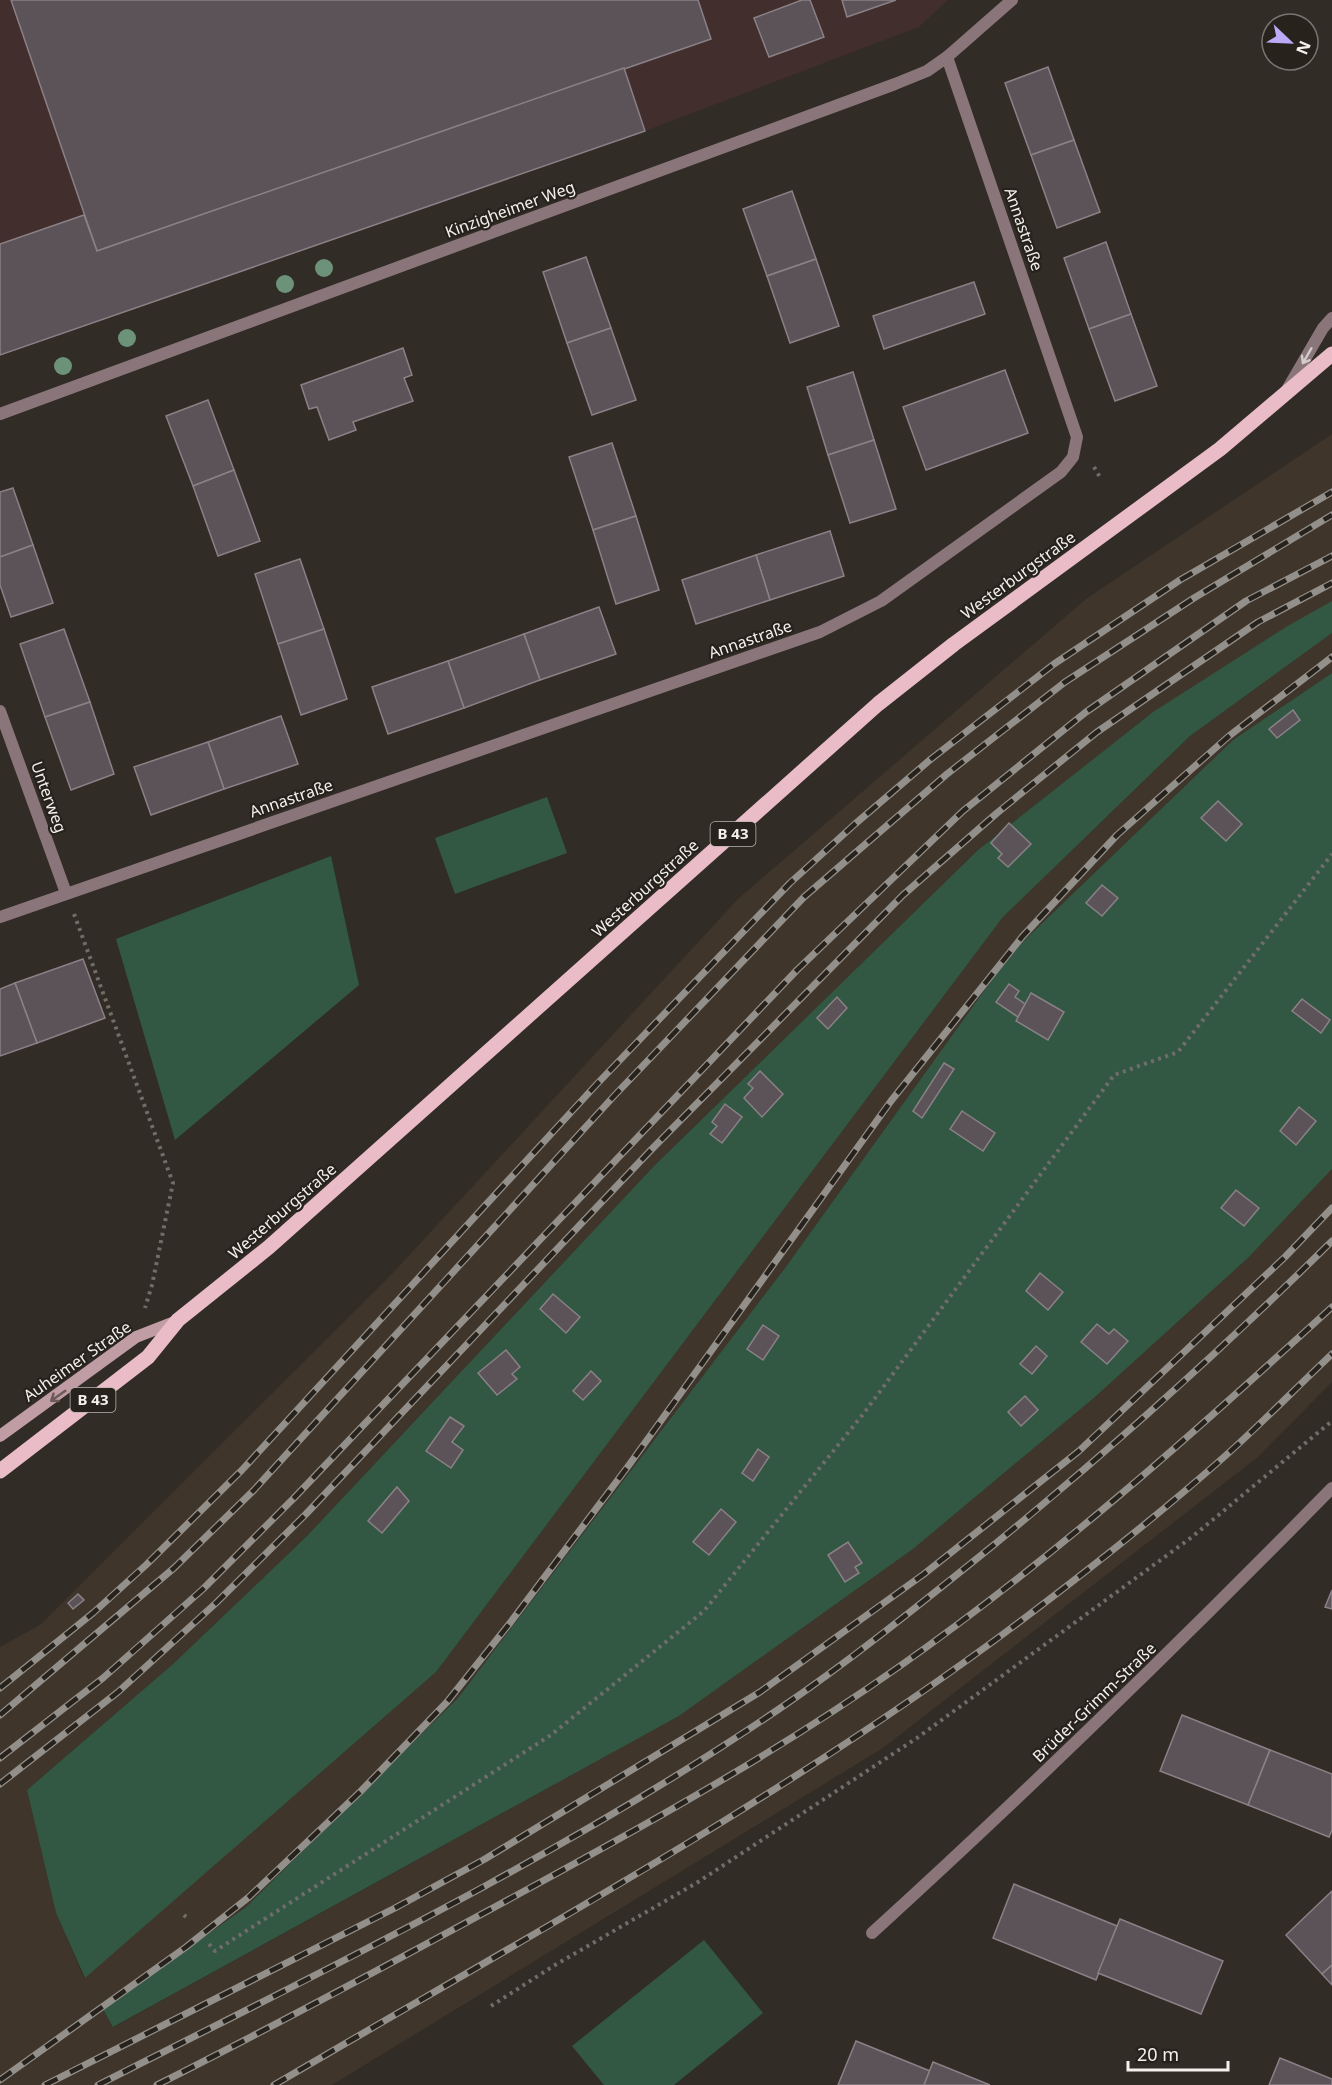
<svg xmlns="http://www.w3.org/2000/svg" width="1332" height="2085" font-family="'Noto Sans',sans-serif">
<rect width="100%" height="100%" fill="#312c26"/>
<!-- built -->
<polygon fill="#3f352b" points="1332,434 1332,604 1153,712 978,850 655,1165 307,1536 173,1664 27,1790 56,1913 84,1978 436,1672 1003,917 1190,736 1332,633 1332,673 1233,740 1012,952 785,1268 458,1698 246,1907 103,2009 114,2027 679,1716 913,1549 1095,1397 1249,1257 1332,1169 1332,1382 1258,1457 883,1748 332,2085 0,2085 0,1647 40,1625 390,1276 738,899 1086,599"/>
<!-- industrial -->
<polygon fill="#422e2d" points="0,0 948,0 919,27 645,131 0,355"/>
<!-- green -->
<g fill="#325844">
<polygon points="1332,601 1332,633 1190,736 1003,917 436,1672 85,1978 56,1913 27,1790 173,1664 307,1536 655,1165 978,850 1153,712 1286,627"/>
<polygon points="1332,673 1332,1169 1249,1257 1095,1397 913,1549 679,1716 113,2027 103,2009 246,1907 458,1698 785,1268 1012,952 1233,740"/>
<polygon points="547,797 567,853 455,894 435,838"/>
<polygon points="331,856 359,985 175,1140 116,939"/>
<polygon points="704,1940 763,2013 674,2085 604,2085 572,2046"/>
</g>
<!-- building -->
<g fill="#5b5358" stroke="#8a8187" stroke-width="1.5">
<polygon points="11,0 698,0 711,39 97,251"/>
<polygon points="802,0 810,0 824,37 769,57 754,18"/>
<polygon points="842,0 896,0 847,17"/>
<polygon points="1048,67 1074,140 1031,155 1005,83"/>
<polygon points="624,68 645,131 0,355 0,244 84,215 97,251"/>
<polygon points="1074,140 1100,212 1057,228 1031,155"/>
<polygon points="792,191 816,259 767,276 743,209"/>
<polygon points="1106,242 1131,314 1089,329 1064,258"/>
<polygon points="586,257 611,328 567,343 543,272"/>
<polygon points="816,259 839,326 790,343 767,276"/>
<polygon points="974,282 985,314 884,349 873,316"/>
<polygon points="1131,314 1157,386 1115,401 1089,329"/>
<polygon points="611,328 636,400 592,415 567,343"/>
<polygon points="403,348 412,375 404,378 413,401 353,422 356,430 329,440 317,407 309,409 301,385"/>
<polygon points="1005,370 1028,433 926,470 903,407"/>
<polygon points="853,372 874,440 828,455 807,387"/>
<polygon points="208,400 234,470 193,486 166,416"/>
<polygon points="874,440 896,509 850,523 828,455"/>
<polygon points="612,443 636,516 593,530 569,457"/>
<polygon points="234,470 260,541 218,556 193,486"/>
<polygon points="13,488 33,545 0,557 0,492"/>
<polygon points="636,516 659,590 616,604 593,530"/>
<polygon points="830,531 844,576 770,600 756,555"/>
<polygon points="33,545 53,603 11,617 0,585 0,557"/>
<polygon points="756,555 770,600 696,624 682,580"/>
<polygon points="300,559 324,629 278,644 255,574"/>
<polygon points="599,607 616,654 540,680 524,634"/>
<polygon points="64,629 90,702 45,717 20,644"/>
<polygon points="324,629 347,699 301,715 278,644"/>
<polygon points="524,634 540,680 464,708 448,661"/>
<polygon points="448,661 464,708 388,734 372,687"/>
<polygon points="90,702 114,774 71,790 45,717"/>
<polygon points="1293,710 1300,720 1277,738 1269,729"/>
<polygon points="281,716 298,764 224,789 208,742"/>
<polygon points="208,742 224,789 151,815 134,767"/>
<polygon points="1218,801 1242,824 1226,841 1201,818"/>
<polygon points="1009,823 1031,844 1008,867 998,858 1002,854 991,843"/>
<polygon points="1102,885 1118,898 1102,916 1086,903"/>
<polygon points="83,959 105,1018 37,1043 15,983"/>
<polygon points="15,983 37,1043 0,1056 0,989"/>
<polygon points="1009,984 1019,991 1015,997 1025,1004 1018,1017 996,1002"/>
<polygon points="1031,993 1064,1012 1048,1040 1016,1021"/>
<polygon points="837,997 847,1008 828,1029 817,1018"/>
<polygon points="1302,999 1330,1020 1321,1033 1292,1011"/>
<polygon points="944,1063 954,1069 922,1118 913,1111"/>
<polygon points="760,1071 783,1094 762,1117 744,1098 753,1088 748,1084"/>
<polygon points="725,1104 742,1117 722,1143 710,1134 717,1126 712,1122"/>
<polygon points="1299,1107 1316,1121 1296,1145 1280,1131"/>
<polygon points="962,1111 995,1133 983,1151 950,1129"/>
<polygon points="1236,1190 1259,1208 1244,1226 1221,1208"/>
<polygon points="1040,1273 1063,1292 1048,1310 1026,1291"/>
<polygon points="553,1294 580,1317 566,1333 540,1309"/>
<polygon points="1097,1324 1109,1334 1114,1329 1128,1341 1107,1364 1081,1342"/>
<polygon points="763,1325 779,1336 763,1360 747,1349"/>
<polygon points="1036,1346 1047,1356 1032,1374 1020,1364"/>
<polygon points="506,1350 520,1367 512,1374 517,1379 497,1395 478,1373"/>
<polygon points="591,1371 601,1381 583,1400 573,1391"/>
<polygon points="1025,1396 1038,1410 1021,1426 1008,1412"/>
<polygon points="450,1417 464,1426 452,1442 463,1450 451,1468 426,1451"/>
<polygon points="758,1449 769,1457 753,1481 742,1473"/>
<polygon points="397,1487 409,1501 382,1533 368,1521"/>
<polygon points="721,1509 736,1522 709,1555 693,1542"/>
<polygon points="848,1542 862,1563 855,1567 859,1573 845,1582 828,1555"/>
<polygon points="1332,1590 1332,1609 1325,1607"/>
<polygon points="78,1594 84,1600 73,1609 68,1603"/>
<polygon points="1182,1715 1270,1750 1248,1805 1160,1771"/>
<polygon points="1270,1750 1332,1774 1332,1830 1329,1837 1248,1805"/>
<polygon points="1014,1884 1117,1926 1096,1980 993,1938"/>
<polygon points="1332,1891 1332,1965 1322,1974 1286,1935"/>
<polygon points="1120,1919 1223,1961 1201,2014 1098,1973"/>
<polygon points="1332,1965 1332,1985 1322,1974"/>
<polygon points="856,2041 930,2071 924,2085 838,2085"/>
<polygon points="1280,2058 1332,2079 1332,2085 1269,2085"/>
<polygon points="933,2062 990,2085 924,2085"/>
</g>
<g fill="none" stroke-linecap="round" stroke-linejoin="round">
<!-- path -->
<g stroke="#716d68" stroke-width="4" stroke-dasharray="3 4.5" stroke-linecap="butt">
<polyline points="1094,467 1101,479"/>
<polyline points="74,914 173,1183 152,1285 145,1308"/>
<polyline points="184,1915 186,1917"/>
<polyline points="209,1944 215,1951 551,1735 704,1611 864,1413 1114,1075 1178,1052 1332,854"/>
<polyline points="491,2006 555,1965 698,1882 917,1738 1192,1537 1332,1421"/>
</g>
<!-- minor -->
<g stroke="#8a757a" stroke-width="12">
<polyline points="1288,388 1323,328 1332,318"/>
<polyline points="0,414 895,84 927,71 947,57 1012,0"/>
<polyline points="0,711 66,893"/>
<polyline points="0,917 820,632 881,601 1061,472 1073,457 1077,437 947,57"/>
<path d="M 872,1933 C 1030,1789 1183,1640 1332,1488"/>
</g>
<!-- secondary -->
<polyline stroke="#c09da5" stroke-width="12" points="0,1436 136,1337 177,1321"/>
<!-- primary -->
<polyline stroke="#e9bcc7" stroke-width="15" points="0,1471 148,1357 178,1320 269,1247 878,704 954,644 1220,449 1332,354"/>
<defs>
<g id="rail">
<polyline points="0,1688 93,1613 146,1565 242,1470 596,1085 790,883 855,824 931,759 1054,664 1180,580 1332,492"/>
<polyline points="0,1715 174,1568 254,1490 614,1096 804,897 947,774 1065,682 1194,598 1332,515"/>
<polyline points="0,1758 103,1678 203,1589 294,1498 797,970 963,811 1086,712 1246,601 1332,556"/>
<polyline points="0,1784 118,1692 216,1603 306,1514 650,1151 903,895 997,813 1097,732 1258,622 1332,583"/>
<polyline points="0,2080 186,1947 249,1897 361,1791 447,1702 510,1623 629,1465 891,1101 1022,937 1117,835 1229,736 1332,657"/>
<polyline points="45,2085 395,1908 485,1859 760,1692 924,1574 1079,1451 1285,1257 1332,1208"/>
<path d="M 98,2085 C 329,1968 564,1855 779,1709 C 854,1658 924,1601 995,1544 C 1112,1448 1224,1348 1332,1241"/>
<path d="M 157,2085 C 282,2022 405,1956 528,1889 C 655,1820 782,1749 900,1666 C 1054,1558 1194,1433 1332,1307"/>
<path d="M 274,2085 C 525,1938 789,1795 1022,1620 C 1091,1568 1160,1514 1224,1457 C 1261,1424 1296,1388 1332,1354"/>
</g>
</defs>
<!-- rail casing -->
<use href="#rail" stroke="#938f8a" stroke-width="7"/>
<!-- rail -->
<use href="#rail" stroke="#27221c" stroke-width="4.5" stroke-dasharray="14" stroke-linecap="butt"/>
</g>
<!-- trees -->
<g fill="#6c9279">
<circle cx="324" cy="268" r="9"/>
<circle cx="285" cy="284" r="9"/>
<circle cx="127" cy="338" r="9"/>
<circle cx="63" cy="366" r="9"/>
</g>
<!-- one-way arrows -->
<defs><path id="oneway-shaft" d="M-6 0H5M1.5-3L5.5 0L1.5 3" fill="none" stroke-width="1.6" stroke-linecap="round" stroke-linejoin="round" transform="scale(1.5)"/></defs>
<use stroke="#d4ccca" href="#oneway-shaft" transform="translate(1307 356) rotate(120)"/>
<use stroke="#6c595a" href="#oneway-shaft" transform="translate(58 1396) rotate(145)"/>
<g text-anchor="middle" stroke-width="4.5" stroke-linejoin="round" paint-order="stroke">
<!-- shield labels -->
<g fill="#27221c" stroke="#b6b3ae" stroke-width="1.5">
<rect x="710.5" y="822" width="45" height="24" rx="4.5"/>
<rect x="70.5" y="1388" width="45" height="24" rx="4.5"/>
</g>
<g font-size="15" font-weight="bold" fill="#f4f1ed">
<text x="733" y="839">B 43</text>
<text x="93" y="1405">B 43</text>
</g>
<!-- street labels -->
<g font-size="16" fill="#f4f1ed" stroke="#27221c">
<text transform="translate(510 209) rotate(-20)" y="6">Kinzigheimer Weg</text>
<text transform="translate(1024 229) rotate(71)" y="6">Annastraße</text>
<text transform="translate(1018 575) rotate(-36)" y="6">Westerburgstraße</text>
<text transform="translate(750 639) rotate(-19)" y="6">Annastraße</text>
<text transform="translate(49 797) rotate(70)" y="6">Unterweg</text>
<text transform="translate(291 798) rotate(-19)" y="6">Annastraße</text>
<text transform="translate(645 888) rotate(-42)" y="6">Westerburgstraße</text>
<text transform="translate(282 1211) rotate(-41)" y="6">Westerburgstraße</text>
<text transform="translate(77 1361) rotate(-35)" y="6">Auheimer Straße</text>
<text transform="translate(1094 1702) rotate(-44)" y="6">Brüder-Grimm-Straße</text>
</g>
</g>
<!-- north arrow -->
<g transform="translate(1290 42) rotate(113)"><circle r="28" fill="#27221c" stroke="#797570" stroke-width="1.5"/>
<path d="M0-4.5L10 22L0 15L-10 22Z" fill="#bbaaf6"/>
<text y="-9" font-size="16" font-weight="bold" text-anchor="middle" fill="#f4f1ed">N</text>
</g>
<!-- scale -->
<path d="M1128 2061v9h100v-9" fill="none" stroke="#f4f1ed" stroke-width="3"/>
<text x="1137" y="2061" font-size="18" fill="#f4f1ed" stroke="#27221c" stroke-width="4.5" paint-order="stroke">20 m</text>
</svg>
